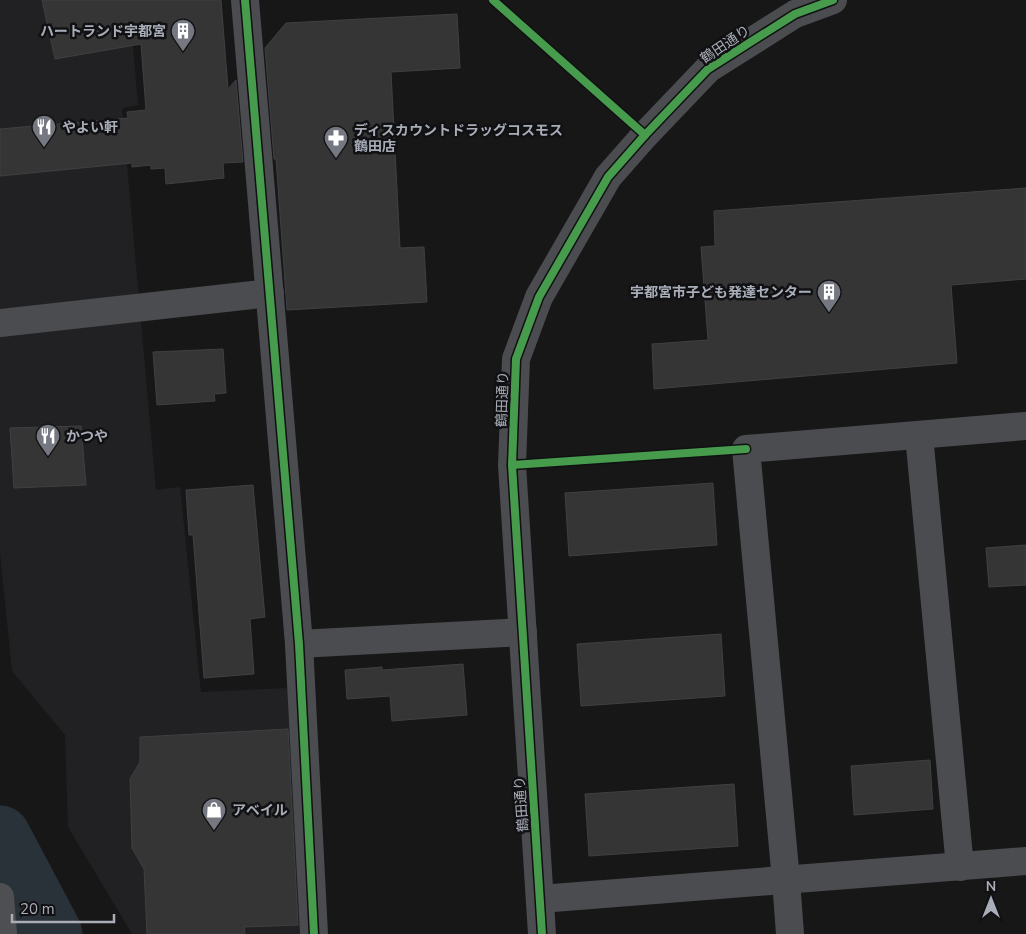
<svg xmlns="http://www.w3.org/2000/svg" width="1026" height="934" font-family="'Nunito Sans','Noto Sans JP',sans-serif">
<rect width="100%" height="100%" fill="#171717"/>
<!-- built -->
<polygon fill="#212123" points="0,0 129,0 138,105 122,108 156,490 180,487 201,692 288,688 300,934 132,934 68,827 65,735 12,671 0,553"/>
<!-- water -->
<polygon fill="#2a3239" points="36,842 82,934 42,934"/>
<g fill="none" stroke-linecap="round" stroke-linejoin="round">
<!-- river -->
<polyline stroke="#2a3239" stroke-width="61" points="0,836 52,934"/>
</g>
<!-- building -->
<g fill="#353536" stroke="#3f4043">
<polygon points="42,0 221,0 228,89 236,80 243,162 223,163 224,178 166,184 165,168 151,169 151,165 132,167 132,163 0,176 0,129 128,118 127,112 146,110 141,44 55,59"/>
<polygon points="457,14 460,68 391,72 400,248 424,247 427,302 287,310 276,159 274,159 265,48 286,23"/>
<polygon points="1026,188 1026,279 951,285 957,363 654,389 652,344 708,340 701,247 715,246 714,211"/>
<polygon points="223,349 226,393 214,394 215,401 157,405 153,352"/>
<polygon points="81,426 86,485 14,488 10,428"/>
<polygon points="713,483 717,545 569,556 565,493"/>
<polygon points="253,485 265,617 250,619 254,674 204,678 193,535 189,535 186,490"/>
<polygon points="1026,545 1026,585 989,587 986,548"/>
<polygon points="721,634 725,696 581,706 577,644"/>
<polygon points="463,664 467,715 392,721 390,696 347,699 345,670 382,667 382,670"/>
<polygon points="288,729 298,925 244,927 245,934 147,934 144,869 132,848 130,779 140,762 140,737"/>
<polygon points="930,760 933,809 854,815 851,766"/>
<polygon points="734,784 738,846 589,856 585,794"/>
</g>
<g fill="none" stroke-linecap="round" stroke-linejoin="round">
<!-- minor -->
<g stroke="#4b4c50" stroke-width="28">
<polyline points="245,0 299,644 314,934"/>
<polyline points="0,323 270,293"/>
<polyline points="919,435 960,867"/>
<polyline points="299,644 523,632"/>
<polyline points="540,899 1026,861"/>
<polyline points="542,934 512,465 516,359 539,297 608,177 645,135 708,69 795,14 833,0"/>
<polyline points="790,934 786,880 746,449 1026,426"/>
</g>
<!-- major -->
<polyline stroke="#4d4f52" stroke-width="28" points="0,897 3,934"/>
<defs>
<g id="cycleway">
<polyline points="245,0 299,644 314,934"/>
<polyline points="493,0 645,135"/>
<polyline points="512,465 746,449"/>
<polyline points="542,934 512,465 516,359 539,297 608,177 645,135 708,69 795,14 833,0"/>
</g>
</defs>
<!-- cycleway casing -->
<use href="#cycleway" stroke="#111113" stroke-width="11"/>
<!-- cycleway -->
<use href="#cycleway" stroke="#469c4c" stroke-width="8"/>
</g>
<!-- icons -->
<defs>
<symbol id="building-pin" viewBox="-11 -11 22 30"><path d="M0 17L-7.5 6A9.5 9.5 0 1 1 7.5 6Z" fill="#757880" stroke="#111113"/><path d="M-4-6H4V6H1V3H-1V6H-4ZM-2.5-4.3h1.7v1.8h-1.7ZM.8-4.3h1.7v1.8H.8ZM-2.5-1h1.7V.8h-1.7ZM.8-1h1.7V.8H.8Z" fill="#fff"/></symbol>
<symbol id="restaurant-pin" viewBox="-11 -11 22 30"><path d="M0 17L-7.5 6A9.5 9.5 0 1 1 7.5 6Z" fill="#757880" stroke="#111113"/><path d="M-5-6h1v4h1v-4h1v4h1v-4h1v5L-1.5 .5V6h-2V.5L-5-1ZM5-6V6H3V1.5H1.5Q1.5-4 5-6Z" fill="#fff"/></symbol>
<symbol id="pharmacy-pin" viewBox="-11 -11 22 30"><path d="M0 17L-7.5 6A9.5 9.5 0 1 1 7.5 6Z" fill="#757880" stroke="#111113"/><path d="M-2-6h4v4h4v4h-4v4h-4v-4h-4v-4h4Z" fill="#fff"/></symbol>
<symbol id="shop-pin" viewBox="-11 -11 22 30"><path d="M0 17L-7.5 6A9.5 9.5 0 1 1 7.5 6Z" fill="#757880" stroke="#111113"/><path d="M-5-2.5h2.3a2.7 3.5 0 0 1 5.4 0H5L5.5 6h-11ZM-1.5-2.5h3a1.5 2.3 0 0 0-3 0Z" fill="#fff"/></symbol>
</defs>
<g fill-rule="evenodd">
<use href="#building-pin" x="169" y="17" width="28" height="38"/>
<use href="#restaurant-pin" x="30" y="113" width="28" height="38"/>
<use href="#pharmacy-pin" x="322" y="124" width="28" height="38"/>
<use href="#building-pin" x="815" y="278" width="28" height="38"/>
<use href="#restaurant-pin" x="34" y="422" width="28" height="38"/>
<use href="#shop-pin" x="200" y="796" width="28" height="38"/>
</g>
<g text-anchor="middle" stroke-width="5" stroke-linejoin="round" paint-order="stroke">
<!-- poi labels -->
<g font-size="14" font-weight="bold" fill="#a8adb8" stroke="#111113" text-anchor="start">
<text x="166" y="36" text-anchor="end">ハートランド宇都宮</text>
<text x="62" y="132">やよい軒</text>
<text x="354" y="135">ディスカウントドラッグコスモス<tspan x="354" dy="16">鶴田店</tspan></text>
<text x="812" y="297" text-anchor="end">宇都宮市子ども発達センター</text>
<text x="66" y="441">かつや</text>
<text x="232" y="815">アベイル</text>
</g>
<!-- street labels -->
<g font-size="14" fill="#a8adb8" stroke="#111113">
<text transform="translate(725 44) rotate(-34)" y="5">鶴田通り</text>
<text transform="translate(502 399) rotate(-88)" y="5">鶴田通り</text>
<text transform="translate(521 804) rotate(-94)" y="5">鶴田通り</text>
</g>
</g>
<!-- north arrow -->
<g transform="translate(991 899)" stroke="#111113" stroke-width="4" paint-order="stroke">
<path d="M0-4L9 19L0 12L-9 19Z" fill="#a8adb8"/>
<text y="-8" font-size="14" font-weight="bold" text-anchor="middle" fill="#a8adb8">N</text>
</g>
<!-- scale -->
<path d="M12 914v8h102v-8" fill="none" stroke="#a8adb8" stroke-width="2.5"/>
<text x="20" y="914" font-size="15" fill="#a8adb8" stroke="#111113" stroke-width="4" paint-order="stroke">20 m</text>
</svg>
